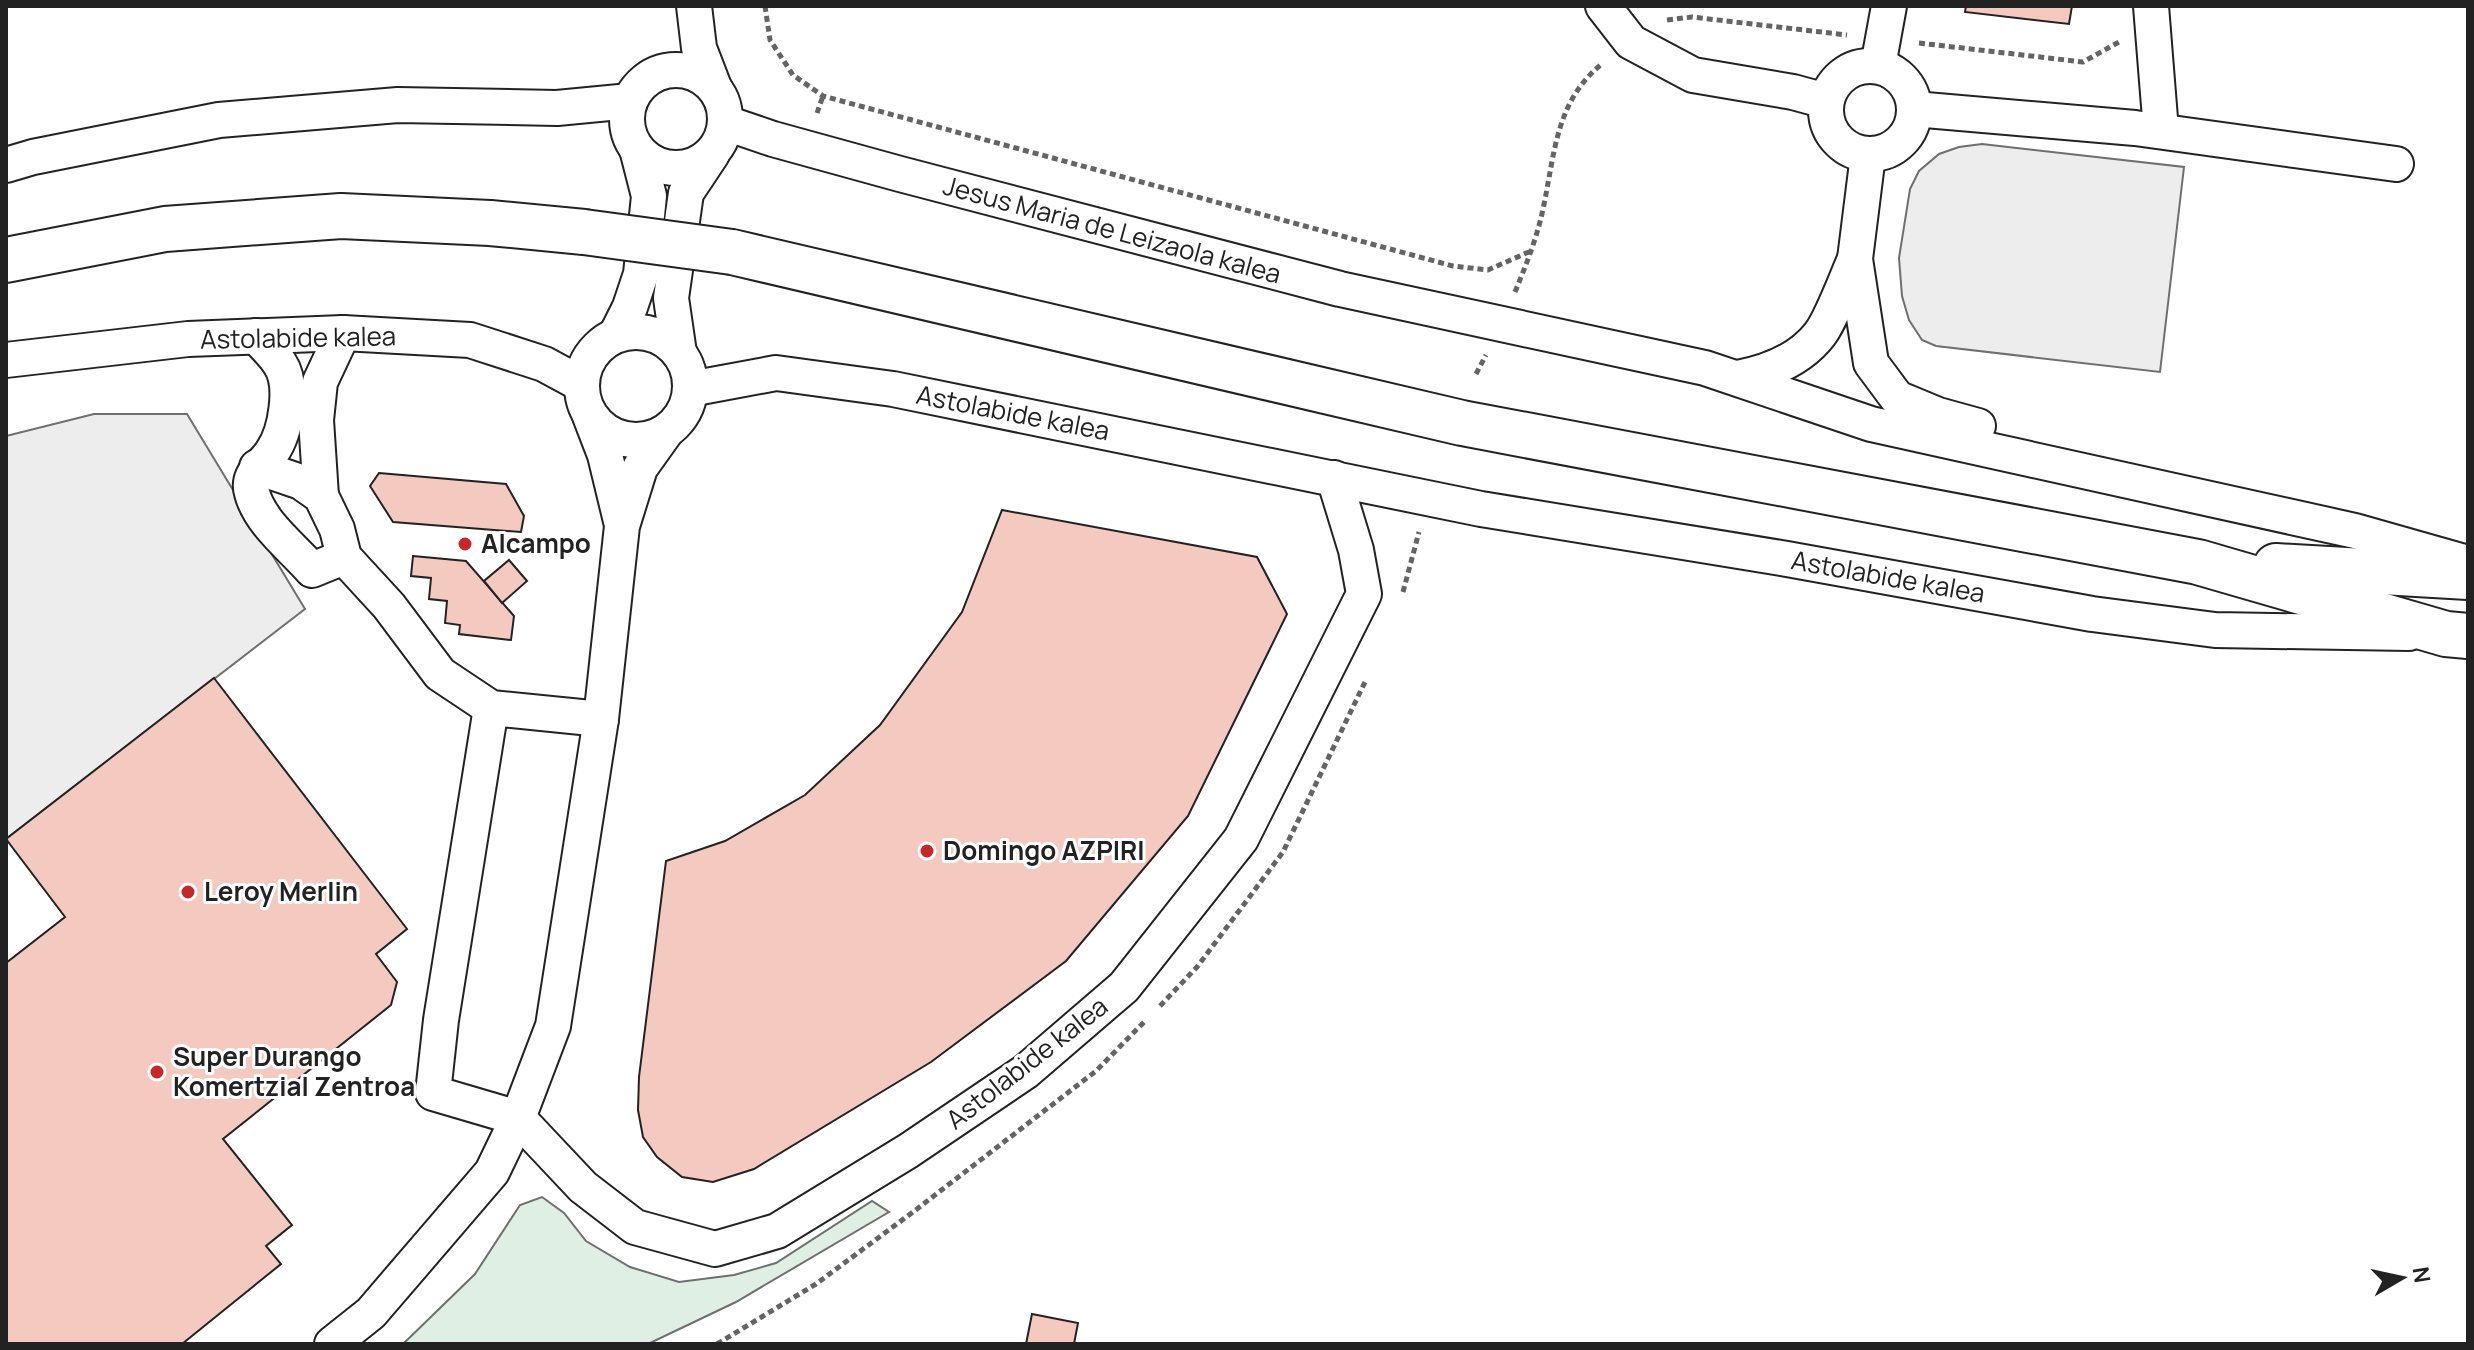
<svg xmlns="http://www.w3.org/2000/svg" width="2474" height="1350" font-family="Manrope,sans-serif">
<rect width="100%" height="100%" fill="#fff"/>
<!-- green -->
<polygon fill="#e0efe3" stroke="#6f6f6f" stroke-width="2" points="542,1197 564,1213 586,1241 630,1267 679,1282 734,1275 776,1263 872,1201 889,1212 736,1302 648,1344 403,1344 475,1274 520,1205"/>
<!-- parking -->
<g fill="#ededed" stroke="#6f6f6f" stroke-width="2">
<polygon points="1982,144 2184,167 2160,372 1936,346 1922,340 1909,320 1902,296 1899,258 1910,189 1919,171 1939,154 1959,147"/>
<polygon points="94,414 187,414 305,609 6,839 6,436"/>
</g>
<!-- building -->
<g fill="#f3c9c0" stroke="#222" stroke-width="2">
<polygon points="1966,6 2072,6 2069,24 1965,12"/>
<polygon points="379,473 506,484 524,516 521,532 393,522 370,486"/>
<polygon points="1002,510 1257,557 1287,614 1188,816 1066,961 931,1062 754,1169 713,1182 682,1177 657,1157 643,1137 638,1110 639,1077 666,861 725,841 805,795 880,725 962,612"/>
<polygon points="413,556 466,561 514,616 511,640 459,634 460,625 445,623 447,601 429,599 431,578 411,576"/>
<polygon points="509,560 527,581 502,603 484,581"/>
<polygon points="214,678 407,929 376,954 397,982 391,1005 223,1139 292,1225 266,1246 281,1264 182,1344 6,1344 6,963 65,917 6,839"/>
<polygon points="1032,1314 1078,1323 1074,1344 1026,1344"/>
</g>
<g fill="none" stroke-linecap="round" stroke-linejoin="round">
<defs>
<g id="minor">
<polyline points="694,6 699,48 714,87"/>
<polyline points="1603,6 1631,42 1693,75 1793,92 1826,101"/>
<polyline points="2151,6 2161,131"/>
<circle cx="1870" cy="110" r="44"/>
<polyline points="1878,66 1889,6"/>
<circle cx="676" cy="119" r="49"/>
<polyline points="1914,109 2135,128 2396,164"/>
<polyline points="726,123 773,139 900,174 1340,289 1705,368 1871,424 2355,531 2468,563"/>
<polyline points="1868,155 1855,259 1871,363 1897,398 1938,415 1978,426"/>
<polyline points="6,165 33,157 219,120 398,105 557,108 630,101"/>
<circle cx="636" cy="386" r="54"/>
<polyline points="616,335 630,307 641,274 649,196 637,149"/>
<path d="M 256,336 C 264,345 274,354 280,364 C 294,385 286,432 272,452 C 264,465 246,474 252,493 C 260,523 292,547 312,570 L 344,557"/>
<polyline points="679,353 671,298 686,193 712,154"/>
<polyline points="6,360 188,339 343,333 470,340 544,364 581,384"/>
<path d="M 1738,378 C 1769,372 1800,360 1820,334 C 1832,318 1846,279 1855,259"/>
<polyline points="690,389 776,373 893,389 1481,509 1787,559 2092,614 2215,630 2409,633"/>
<polyline points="590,416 605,455 621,521"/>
<polyline points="257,467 301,482 321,496 337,529 344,557 389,606 440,674 491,708 601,719"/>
<polyline points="321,496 316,420 320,382 343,333"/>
<polyline points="491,708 441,1020 433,1093 518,1118 583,1187 635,1227 715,1249 777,1231 908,1151 1025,1072 1124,987 1241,839 1364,594 1356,550 1334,478"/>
<polyline points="332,1344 371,1313 492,1172 518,1118 553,1026 601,719 622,526 640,468 665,433"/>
</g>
<g id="primary">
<polyline points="732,252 1462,423 2198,562 2446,634 2468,636"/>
<polyline points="6,260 165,229 341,216 490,223 584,232"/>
<polyline points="2276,566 2468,577"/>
</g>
</defs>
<!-- minor casing -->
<use href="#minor" stroke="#222" stroke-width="38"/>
<!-- primary casing -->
<use href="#primary" stroke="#222" stroke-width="48"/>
<!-- path -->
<g stroke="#646464" stroke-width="5" stroke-dasharray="6 4" stroke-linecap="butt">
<polyline points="765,6 770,40 793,75 823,96 1453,266 1488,270 1531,251"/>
<polyline points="1667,20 1692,17 1847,35"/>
<polyline points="1919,43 2083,62 2119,42"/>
<polyline points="817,113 823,96"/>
<path d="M 1515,292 C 1526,265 1537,238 1543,209 C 1555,154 1555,101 1603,63"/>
<polyline points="1476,374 1486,355"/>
<polyline points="1403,592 1419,532"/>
<polyline points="1160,1006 1197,967 1283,852 1365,682"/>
<polyline points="717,1344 816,1284 913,1212 1096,1071 1144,1022"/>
</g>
<!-- minor -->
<use href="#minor" stroke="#fff" stroke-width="34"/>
<!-- primary -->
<use href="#primary" stroke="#fff" stroke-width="44"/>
<defs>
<polyline id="primary-bridge" points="584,232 732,252"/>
</defs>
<!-- primary-bridge casing -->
<use href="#primary-bridge" stroke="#222" stroke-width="48" stroke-linecap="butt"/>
<!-- primary-bridge -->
<use href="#primary-bridge" stroke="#fff" stroke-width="44"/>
</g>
<!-- markers -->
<g fill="#c62828" stroke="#fff" stroke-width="3">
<circle cx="465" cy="544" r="8"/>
<circle cx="927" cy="851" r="8"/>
<circle cx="188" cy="892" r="8"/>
<circle cx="157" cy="1072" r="8"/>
</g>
<g text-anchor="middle" stroke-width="6" stroke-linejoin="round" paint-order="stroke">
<!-- street labels -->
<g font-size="26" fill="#222" stroke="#fff">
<text transform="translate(1112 230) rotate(15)" y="9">Jesus Maria de Leizaola kalea</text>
<text transform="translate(298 338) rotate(-1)" y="9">Astolabide kalea</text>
<text transform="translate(1013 413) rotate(11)" y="9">Astolabide kalea</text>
<text transform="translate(1888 577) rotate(10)" y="9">Astolabide kalea</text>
<text transform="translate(1027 1063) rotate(-38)" y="9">Astolabide kalea</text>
</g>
<!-- poi labels -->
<g font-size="26" font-weight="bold" fill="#222" stroke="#fff" text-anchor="start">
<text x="481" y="553">Alcampo</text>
<text x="943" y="860">Domingo AZPIRI</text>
<text x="204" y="901">Leroy Merlin</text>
<text x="173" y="1066">Super Durango<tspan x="173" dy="30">Komertzial Zentroa</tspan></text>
</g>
</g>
<!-- border -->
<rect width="2474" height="1350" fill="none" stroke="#222222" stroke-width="16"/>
<!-- north arrow -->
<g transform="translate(2402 1278) rotate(81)" stroke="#ffffff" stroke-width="6" paint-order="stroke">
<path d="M0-6L14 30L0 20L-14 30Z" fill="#222222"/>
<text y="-12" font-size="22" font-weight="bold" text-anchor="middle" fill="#222222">N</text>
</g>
</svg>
